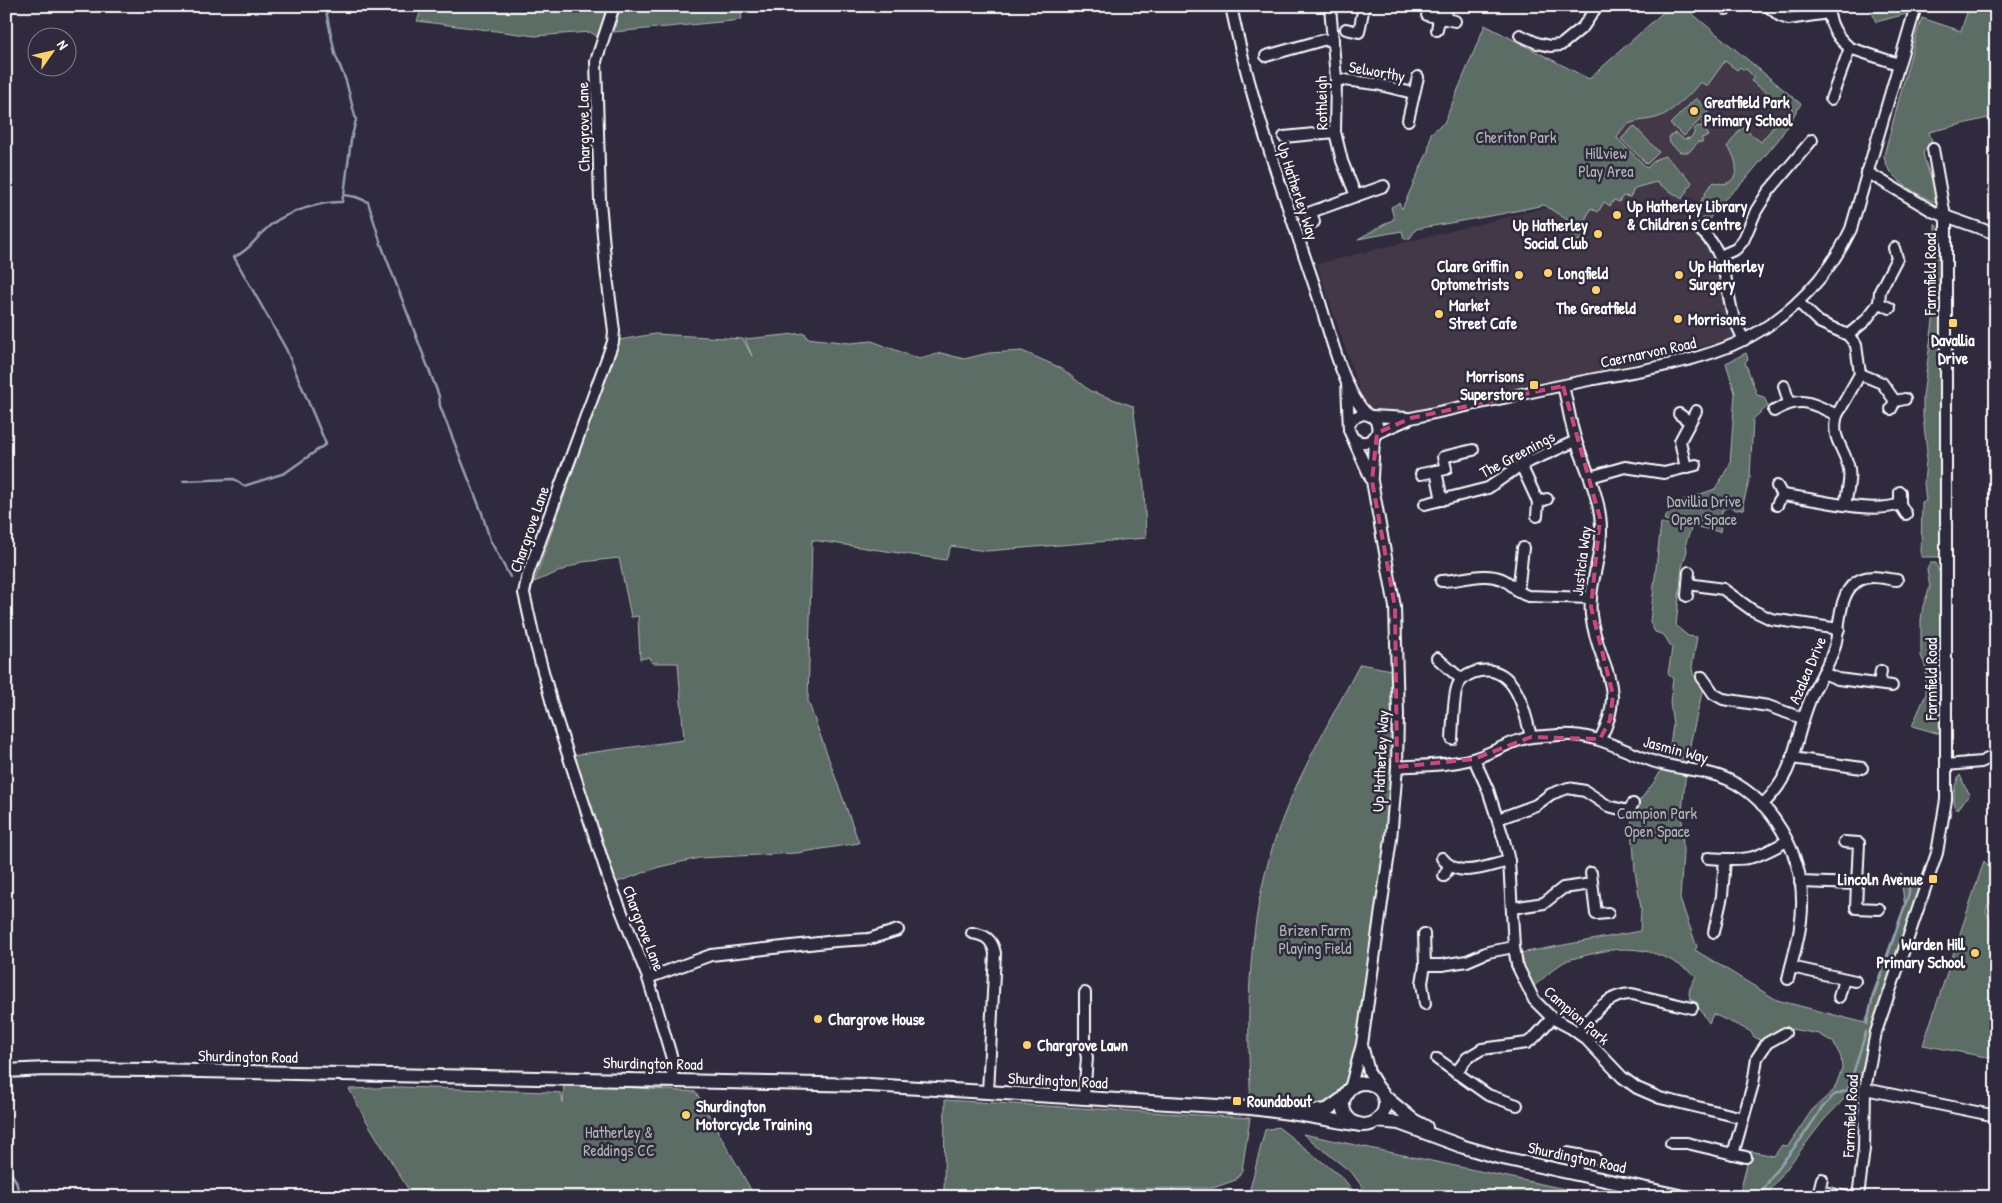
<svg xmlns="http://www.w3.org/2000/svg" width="2002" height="1203" font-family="'Patrick Hand',sans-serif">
<rect width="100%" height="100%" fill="#2f2a3d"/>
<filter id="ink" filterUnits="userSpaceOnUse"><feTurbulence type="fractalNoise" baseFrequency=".02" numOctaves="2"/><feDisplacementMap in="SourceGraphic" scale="10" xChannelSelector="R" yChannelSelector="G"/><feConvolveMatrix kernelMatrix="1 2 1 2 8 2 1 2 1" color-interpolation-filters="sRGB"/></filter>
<g filter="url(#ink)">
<!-- built -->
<g fill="#423847">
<polygon points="1670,6 1683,6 1801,104 1779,139 1745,180 1718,206 1716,211 1674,190 1650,171 1597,118"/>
<polygon points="1658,180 1704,212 1747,336 1371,425 1317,264"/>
</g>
<!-- green -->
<g fill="#5c6d65" stroke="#aeb6b2">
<polygon points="423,6 609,6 601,39 590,32 535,36 417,21"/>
<polygon points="620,6 740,6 742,20 614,32"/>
<path d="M 1670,6 L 1683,6 L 1801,104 L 1779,139 L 1745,180 L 1718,206 L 1706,224 L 1702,220 L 1707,213 L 1703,209 L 1703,205 L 1700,203 L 1708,188 L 1714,182 C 1739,191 1742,162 1727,147 L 1742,127 L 1761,142 L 1782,116 L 1786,118 L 1793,109 L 1780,97 L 1777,100 L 1751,81 L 1754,77 L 1746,69 L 1744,70 L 1740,67 L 1737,70 L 1725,61 L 1707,86 L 1700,82 C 1691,94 1678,106 1665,114 C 1647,125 1627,114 1617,138 L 1647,168 L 1656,159 L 1665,156 L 1692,182 L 1682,199 L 1656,182 L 1635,188 L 1630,197 L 1623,196 L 1619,202 L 1614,200 L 1610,206 L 1604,202 L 1598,212 L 1591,208 L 1581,228 L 1585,238 L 1573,243 L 1569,221 L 1544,205 L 1501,214 L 1416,229 L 1410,238 L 1404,239 L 1402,231 L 1358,239 L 1394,219 L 1391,207 L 1399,203 L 1402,209 L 1428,151 L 1431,133 L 1444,123 L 1485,25 L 1589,79 Z"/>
<polygon points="1869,6 1909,6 1906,14 1876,22"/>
<path d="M 1969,6 L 1996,6 L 1996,149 L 1988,118 L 1929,132 L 1932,141 L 1923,153 C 1927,171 1935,182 1937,201 L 1934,202 C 1915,193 1885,177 1884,155 L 1917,32 L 1922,18 L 1961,31 Z"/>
<polygon points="1696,98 1709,111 1684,136 1670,124"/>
<polygon points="1706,118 1705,129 1709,136 1701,138 1703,141 1700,143 1699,141 1689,152 1680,152 1670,143 1669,137 1675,133 1684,139 1690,138 1694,134 1694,129 1698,126 1700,127 1703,124 1702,122"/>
<polygon points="1634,126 1659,152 1647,164 1621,139"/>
<polygon points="1935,224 1941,232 1942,263 1943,557 1921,557 1922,502 1926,501 1924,483 1927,451 1923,417 1923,396 1934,313"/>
<polygon points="805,333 807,338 850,343 872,341 919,359 941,353 964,359 989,353 1022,351 1061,368 1090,391 1133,406 1144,486 1146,538 986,551 951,546 946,560 812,540 808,701 859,843 797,853 699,858 659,867 615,883 573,755 684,740 678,663 652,663 650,657 640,659 638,616 631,617 619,558 582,562 534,582 619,340 655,334 743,339 752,356 745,339"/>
<polygon points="1746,353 1748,359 1745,362 1757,395 1764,397 1768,406 1753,419 1750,478 1743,504 1744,509 1736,510 1729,506 1722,511 1720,532 1665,520 1664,519 1678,502 1715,489 1730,464 1735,393 1726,363"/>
<path d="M 1661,523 L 1691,529 L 1686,542 L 1687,551 L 1682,567 L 1676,626 L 1688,636 L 1697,637 L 1692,667 L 1693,674 L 1706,689 L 1702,693 L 1691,740 L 1686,770 L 1682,812 L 1683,853 L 1680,899 L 1697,947 L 1695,950 L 1777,1000 L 1865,1023 L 1905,907 L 1901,879 L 1922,881 L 1913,919 L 1897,965 L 1864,1100 L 1845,1098 L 1823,1121 L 1765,1197 L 1739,1197 L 1750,1151 L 1774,1156 L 1782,1145 L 1788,1146 L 1812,1110 L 1834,1090 L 1842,1069 L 1841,1057 L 1833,1042 L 1819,1034 L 1791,1029 L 1767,1043 L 1754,1037 L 1750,1031 L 1713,1014 L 1709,1023 L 1700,1009 L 1696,1009 L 1698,1003 L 1691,1000 L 1689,994 L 1690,988 L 1696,976 C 1659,949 1631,943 1587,955 C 1581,957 1574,958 1568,960 C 1555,966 1540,982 1528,991 L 1515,954 L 1640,931 L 1641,908 L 1635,871 L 1631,812 L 1655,781 L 1673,750 L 1670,745 L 1673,725 L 1670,702 L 1673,679 L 1668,674 L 1672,648 L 1664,635 L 1655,632 L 1650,622 Z"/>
<polygon points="1930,563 1936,563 1941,577 1940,734 1912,726 1926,694 1925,665 1921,656 1921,620 1923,606 1930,587 1927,570"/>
<path d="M 1360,664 L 1397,671 L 1391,839 L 1350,1089 L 1327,1110 L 1251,1108 C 1247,1025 1246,940 1269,859 C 1288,790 1327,727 1360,664 Z"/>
<path d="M 1960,775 L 1965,787 L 1970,794 L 1958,809 L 1956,809 C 1952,800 1954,783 1960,775 Z"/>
<polygon points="1984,861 1996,875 1996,899 1988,905 1986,912 1996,927 1996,1059 1923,1045"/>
<polygon points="564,1083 696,1092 755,1197 413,1197 364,1117 349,1089 401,1087 547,1092 561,1093 563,1103"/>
<polygon points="945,1100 1250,1118 1242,1170 1236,1180 1213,1188 1042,1189 996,1197 944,1197"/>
<polygon points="1278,1127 1343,1178 1358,1197 1248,1197 1265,1130"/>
<polygon points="1303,1134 1603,1197 1370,1197 1352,1173"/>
</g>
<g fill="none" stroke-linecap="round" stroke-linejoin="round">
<!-- stream -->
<g stroke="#95a0af" stroke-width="2.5">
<polyline points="325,6 335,54 346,81 356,120 351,140 344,195 356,197 368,202 381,244 439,396 440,406 482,513 490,540 510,577"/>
<path d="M 183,481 L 234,479 L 244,486 L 285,473 L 326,444 L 286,349 L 234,257 C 251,250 258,234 272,224 C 287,212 323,201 342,202 L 343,196"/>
<polyline points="1867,1024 1873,995 1909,894 1909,887 1901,875"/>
<polyline points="6,1165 16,1181 20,1197"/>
<polyline points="1759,1197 1774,1173 1801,1139 1822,1108 1834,1095 1848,1090 1866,1032"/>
</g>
<defs>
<g id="minor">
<polyline points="614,6 596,61 600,201 606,269 614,331 613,342 528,574 524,593 535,642 555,715 609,880 648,978 673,1062 672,1080"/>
<path d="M 1231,6 C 1251,104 1285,198 1317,293 C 1328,326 1343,392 1367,414"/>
<polyline points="1330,6 1336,79 1335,132 1342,161 1356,196"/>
<polyline points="1768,6 1780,16 1788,19 1828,13"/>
<path d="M 1828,6 C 1829,24 1836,37 1850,48 L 1898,64"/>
<polyline points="1726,9 1728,6"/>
<polyline points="1427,15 1455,21"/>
<polyline points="1346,29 1359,32 1364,6"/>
<polyline points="1437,30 1439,18 1446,12 1448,6"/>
<polyline points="1520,35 1537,43 1550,46 1561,45 1583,27 1597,6"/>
<polyline points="1266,56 1323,40 1333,39"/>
<polyline points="1336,79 1376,84 1413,93"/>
<polyline points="1831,99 1850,48"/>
<polyline points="1408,120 1418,77"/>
<polyline points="1284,137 1335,132"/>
<polyline points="1867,172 1934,212 1996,234"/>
<polyline points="1314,222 1311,212 1384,186"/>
<path d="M 1699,229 C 1728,253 1724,282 1733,315 C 1736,324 1740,332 1744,340"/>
<polyline points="1720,256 1736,249 1743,241 1756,211 1768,192 1812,140"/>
<path d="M 1798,302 L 1819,322 L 1848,335 L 1856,345 L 1860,374 L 1837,415 C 1830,439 1845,448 1849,469 C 1851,480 1847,494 1845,505"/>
<polyline points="1879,303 1890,308"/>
<polyline points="1848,335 1865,321 1879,303 1880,291 1897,258 1894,248"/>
<polyline points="1860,374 1882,383 1895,401"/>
<polyline points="1347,382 1349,430 1372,481 1395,607 1398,715 1397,767 1391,839 1362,1044 1350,1089"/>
<path d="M 1563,386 C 1568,404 1570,423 1576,441 C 1586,469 1601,499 1601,529 C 1602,558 1588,585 1591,615 C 1597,665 1629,686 1600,739"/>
<polyline points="1784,386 1789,403"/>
<polyline points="1891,409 1895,401 1905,399"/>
<path d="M 1774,411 C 1802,395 1810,403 1837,415"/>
<polyline points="1679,414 1690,422"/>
<polyline points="1372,416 1408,418"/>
<path d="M 1349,425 L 1353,418 L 1363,414 C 1374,415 1379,422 1377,433 C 1371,443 1363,445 1353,438"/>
<path d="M 1377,433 L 1411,418 C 1470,405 1529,392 1589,380 C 1630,372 1674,366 1714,352 C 1775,332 1824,286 1851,229 L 1916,6"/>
<polyline points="1521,465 1538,502 1537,516"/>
<polyline points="1686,468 1680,441 1696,411"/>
<polyline points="1436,471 1442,500"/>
<polyline points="1421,474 1446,469 1443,457 1473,450"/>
<polyline points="1372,477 1374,438"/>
<polyline points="1590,477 1625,467 1664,473 1696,465"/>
<polyline points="1900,492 1900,504 1906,514"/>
<path d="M 1782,495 C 1815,498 1870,515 1900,504"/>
<polyline points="1538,502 1547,499"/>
<polyline points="1425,504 1488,488 1521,465 1576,441"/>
<polyline points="1777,505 1782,495 1777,486"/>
<path d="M 1441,581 C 1461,581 1483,571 1502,579 C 1513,584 1517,593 1528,596 L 1591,598"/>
<polyline points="1688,584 1723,589 1752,610 1771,619 1839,629"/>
<polyline points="1518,592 1523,548"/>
<polyline points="1687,596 1689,572"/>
<polyline points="1437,658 1462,680"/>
<polyline points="1823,673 1838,679 1892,686"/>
<polyline points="1702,677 1714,694 1723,699 1768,706 1802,718"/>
<polyline points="1879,684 1881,671"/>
<path d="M 1452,739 C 1453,726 1453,695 1458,685 C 1462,677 1472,672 1480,671 C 1516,665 1525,712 1531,737"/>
<polyline points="1792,758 1862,768"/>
<polyline points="1474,759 1488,790 1504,840 1509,861 1514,947 1517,965 1534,1000 1552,1018 1571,1028 1586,1039 1622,1077 1637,1088 1660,1098 1743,1118"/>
<polyline points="1946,765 1981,762 1996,755"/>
<path d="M 1397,767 C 1422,765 1446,766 1472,759 C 1492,754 1511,740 1532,737 C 1540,736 1550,736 1558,735 C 1598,733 1620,750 1655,762 C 1679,770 1706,769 1729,780 C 1772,801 1802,853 1802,900 C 1803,927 1794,953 1788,979"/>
<path d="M 1762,805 C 1797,772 1793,742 1810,700 C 1817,682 1828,667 1834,649 C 1841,628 1837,596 1856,582 C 1868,573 1884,579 1897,580"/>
<polyline points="1498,819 1536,805 1551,794 1568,788 1585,791 1608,806 1628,811 1633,804"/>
<path d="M 1442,858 C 1459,880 1486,866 1509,861"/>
<path d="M 1708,858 C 1748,861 1753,860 1787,841"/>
<polyline points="1591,873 1596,914 1608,913"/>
<polyline points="1444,876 1449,866"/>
<polyline points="1800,882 1857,884 1859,843 1844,842"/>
<polyline points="1857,884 1856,908 1879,909"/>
<polyline points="1512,908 1544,903 1563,888 1592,884"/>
<polyline points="1714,932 1722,896 1725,859"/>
<path d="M 972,933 C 985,935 992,939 995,953 L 988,1092"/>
<polyline points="1424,934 1425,965 1422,983 1425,1004"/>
<polyline points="1425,965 1442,965 1467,961 1488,952 1514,947"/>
<polyline points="1791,967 1855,981"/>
<polyline points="648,978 711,955 836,941 869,939 898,930"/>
<polyline points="1839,997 1844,979"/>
<path d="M 1578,1032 C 1593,1014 1607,994 1632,994 L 1692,1008"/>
<polyline points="1362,1045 1369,1072 1380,1090"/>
<polyline points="1437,1059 1488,1095 1517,1105"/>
<polyline points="1456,1073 1467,1058 1482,1049 1527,1043 1535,1037 1552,1018"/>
<polyline points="1865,1089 1996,1116"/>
<polyline points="1084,1097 1087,1058 1085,1046 1085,993"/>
<polyline points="1671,1143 1687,1143 1746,1157"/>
<polyline points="1567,1153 1595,1158"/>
<polyline points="1733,1154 1753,1084 1757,1058 1767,1043 1785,1033"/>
<polyline points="1576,1173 1579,1155"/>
<polyline points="1822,1179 1819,1191 1846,1197"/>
<polyline points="1858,1197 1864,1149 1865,1089 1876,1032 1937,853 1946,800 1946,222 1933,149"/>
</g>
<g id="major">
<polyline points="6,1071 45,1069 149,1070 869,1085 1251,1108 1297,1114 1361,1125"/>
<circle cx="1364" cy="1104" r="21"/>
<polyline points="1384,1096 1413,1120 1426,1127"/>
<polyline points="1310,1112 1327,1110 1345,1097"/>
<polyline points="1377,1121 1399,1123 1464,1147 1498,1157 1684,1197"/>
</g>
</defs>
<!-- minor casing -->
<use href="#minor" stroke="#fff" stroke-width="14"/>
<!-- major casing -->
<use href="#major" stroke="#fff" stroke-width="16"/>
<!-- minor -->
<use href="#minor" stroke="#2f2a3d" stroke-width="10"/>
<!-- major -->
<use href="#major" stroke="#2f2a3d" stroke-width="12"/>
</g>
</g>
<!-- marked area -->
<path fill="none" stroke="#ce467c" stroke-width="4" stroke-dasharray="10 6" stroke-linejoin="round" d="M 1563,386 L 1600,518 L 1591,607 L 1613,695 L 1610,720 L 1600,739 L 1531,737 L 1474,759 L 1397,767 L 1395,607 L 1372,481 L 1377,433 L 1411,418 Z"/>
<!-- markers -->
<g fill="#ffd166" stroke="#2f2a3d" stroke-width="2">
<circle cx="1694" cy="111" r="5"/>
<circle cx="1617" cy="215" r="5"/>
<circle cx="1598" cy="234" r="5"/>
<circle cx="1548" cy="273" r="5"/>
<circle cx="1519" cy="275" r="5"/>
<circle cx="1679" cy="275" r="5"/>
<circle cx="1596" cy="290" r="5"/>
<circle cx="1439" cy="314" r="5"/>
<circle cx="1678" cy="319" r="5"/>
<rect x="1948" y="318" width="10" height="10" rx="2.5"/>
<rect x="1529" y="380" width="10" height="10" rx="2.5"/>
<rect x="1928" y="874" width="10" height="10" rx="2.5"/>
<circle cx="1975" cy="953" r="5"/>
<circle cx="818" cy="1019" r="5"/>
<circle cx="1027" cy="1045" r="5"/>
<rect x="1232" y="1096" width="10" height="10" rx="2.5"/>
<circle cx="686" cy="1115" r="5"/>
</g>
<g text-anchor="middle" stroke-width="5" stroke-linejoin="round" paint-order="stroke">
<!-- street labels -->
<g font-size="16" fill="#fff" stroke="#2f2a3d">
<text transform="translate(1377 71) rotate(10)" y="6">Selworthy</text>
<text transform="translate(1321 103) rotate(-91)" y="6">Rothleigh</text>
<text transform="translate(583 127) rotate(-91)" y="6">Chargrove Lane</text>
<text transform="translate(1298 191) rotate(72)" y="6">Up Hatherley Way</text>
<text transform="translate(1930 274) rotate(-90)" y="6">Farmfield Road</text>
<text transform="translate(1648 352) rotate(-12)" y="6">Caernarvon Road</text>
<text transform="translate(1517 454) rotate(-28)" y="6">The Greenings</text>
<text transform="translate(529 529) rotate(-71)" y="6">Chargrove Lane</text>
<text transform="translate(1581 561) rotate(-83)" y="6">Justicia Way</text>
<text transform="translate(1807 670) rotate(-67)" y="6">Azalea Drive</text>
<text transform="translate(1931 679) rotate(-90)" y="6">Farmfield Road</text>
<text transform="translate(1676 749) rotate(15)" y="6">Jasmin Way</text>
<text transform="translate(1380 761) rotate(-87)" y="6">Up Hatherley Way</text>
<text transform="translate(644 928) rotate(69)" y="6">Chargrove Lane</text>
<text transform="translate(1577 1015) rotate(41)" y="6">Campion Park</text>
<text transform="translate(248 1056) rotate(1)" y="6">Shurdington Road</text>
<text transform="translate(653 1063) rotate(1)" y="6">Shurdington Road</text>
<text transform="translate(1058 1080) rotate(3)" y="6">Shurdington Road</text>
<text transform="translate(1850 1116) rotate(-87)" y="6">Farmfield Road</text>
<text transform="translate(1577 1157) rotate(12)" y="6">Shurdington Road</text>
</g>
<!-- poi labels -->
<g font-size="16" font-weight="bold" fill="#fff" stroke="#2f2a3d" text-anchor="start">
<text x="1704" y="108">Greatfield Park<tspan x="1704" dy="18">Primary School</tspan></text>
<text x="1627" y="212">Up Hatherley Library<tspan x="1627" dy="18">&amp; Children's Centre</tspan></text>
<text x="1588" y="231" text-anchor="end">Up Hatherley<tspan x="1588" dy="18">Social Club</tspan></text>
<text x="1509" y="272" text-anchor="end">Clare Griffin<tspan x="1509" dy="18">Optometrists</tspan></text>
<text x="1689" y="272">Up Hatherley<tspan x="1689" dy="18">Surgery</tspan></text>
<text x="1558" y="279">Longfield</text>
<text x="1449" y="311">Market<tspan x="1449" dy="18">Street Cafe</tspan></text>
<text x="1596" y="314" text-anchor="middle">The Greatfield</text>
<text x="1688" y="325">Morrisons</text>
<text x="1953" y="346" text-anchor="middle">Davallia<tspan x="1953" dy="18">Drive</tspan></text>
<text x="1524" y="382" text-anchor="end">Morrisons<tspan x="1524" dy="18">Superstore</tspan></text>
<text x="1923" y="885" text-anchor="end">Lincoln Avenue</text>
<text x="1965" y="950" text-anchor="end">Warden Hill<tspan x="1965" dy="18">Primary School</tspan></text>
<text x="828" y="1025">Chargrove House</text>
<text x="1037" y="1051">Chargrove Lawn</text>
<text x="1247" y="1107">Roundabout</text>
<text x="696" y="1112">Shurdington<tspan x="696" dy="18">Motorcycle Training</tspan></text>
</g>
<!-- park labels -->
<g font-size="16" fill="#aeb6b2" stroke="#2f2a3d">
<text x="1516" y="143">Cheriton Park</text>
<text x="1606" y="159">Hillview<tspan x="1606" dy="18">Play Area</tspan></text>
<text x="1704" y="507">Davillia Drive<tspan x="1704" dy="18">Open Space</tspan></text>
<text x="1657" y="819">Campion Park<tspan x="1657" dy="18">Open Space</tspan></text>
<text x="1315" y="936">Brizen Farm<tspan x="1315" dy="18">Playing Field</tspan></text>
<text x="619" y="1138">Hatherley &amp;<tspan x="619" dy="18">Reddings CC</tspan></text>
</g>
</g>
<!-- margin -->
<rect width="2002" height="1203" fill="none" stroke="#2f2a3d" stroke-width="25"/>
<rect x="12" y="12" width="1977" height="1178" fill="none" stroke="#fff" stroke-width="2" filter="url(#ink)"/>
<!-- north arrow -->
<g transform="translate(52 52) rotate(56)"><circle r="24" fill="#2f2a3d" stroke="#827f8b"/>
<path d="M0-4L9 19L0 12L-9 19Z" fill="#ffd166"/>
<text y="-8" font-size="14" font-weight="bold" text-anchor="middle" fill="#ffffff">N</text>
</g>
</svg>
